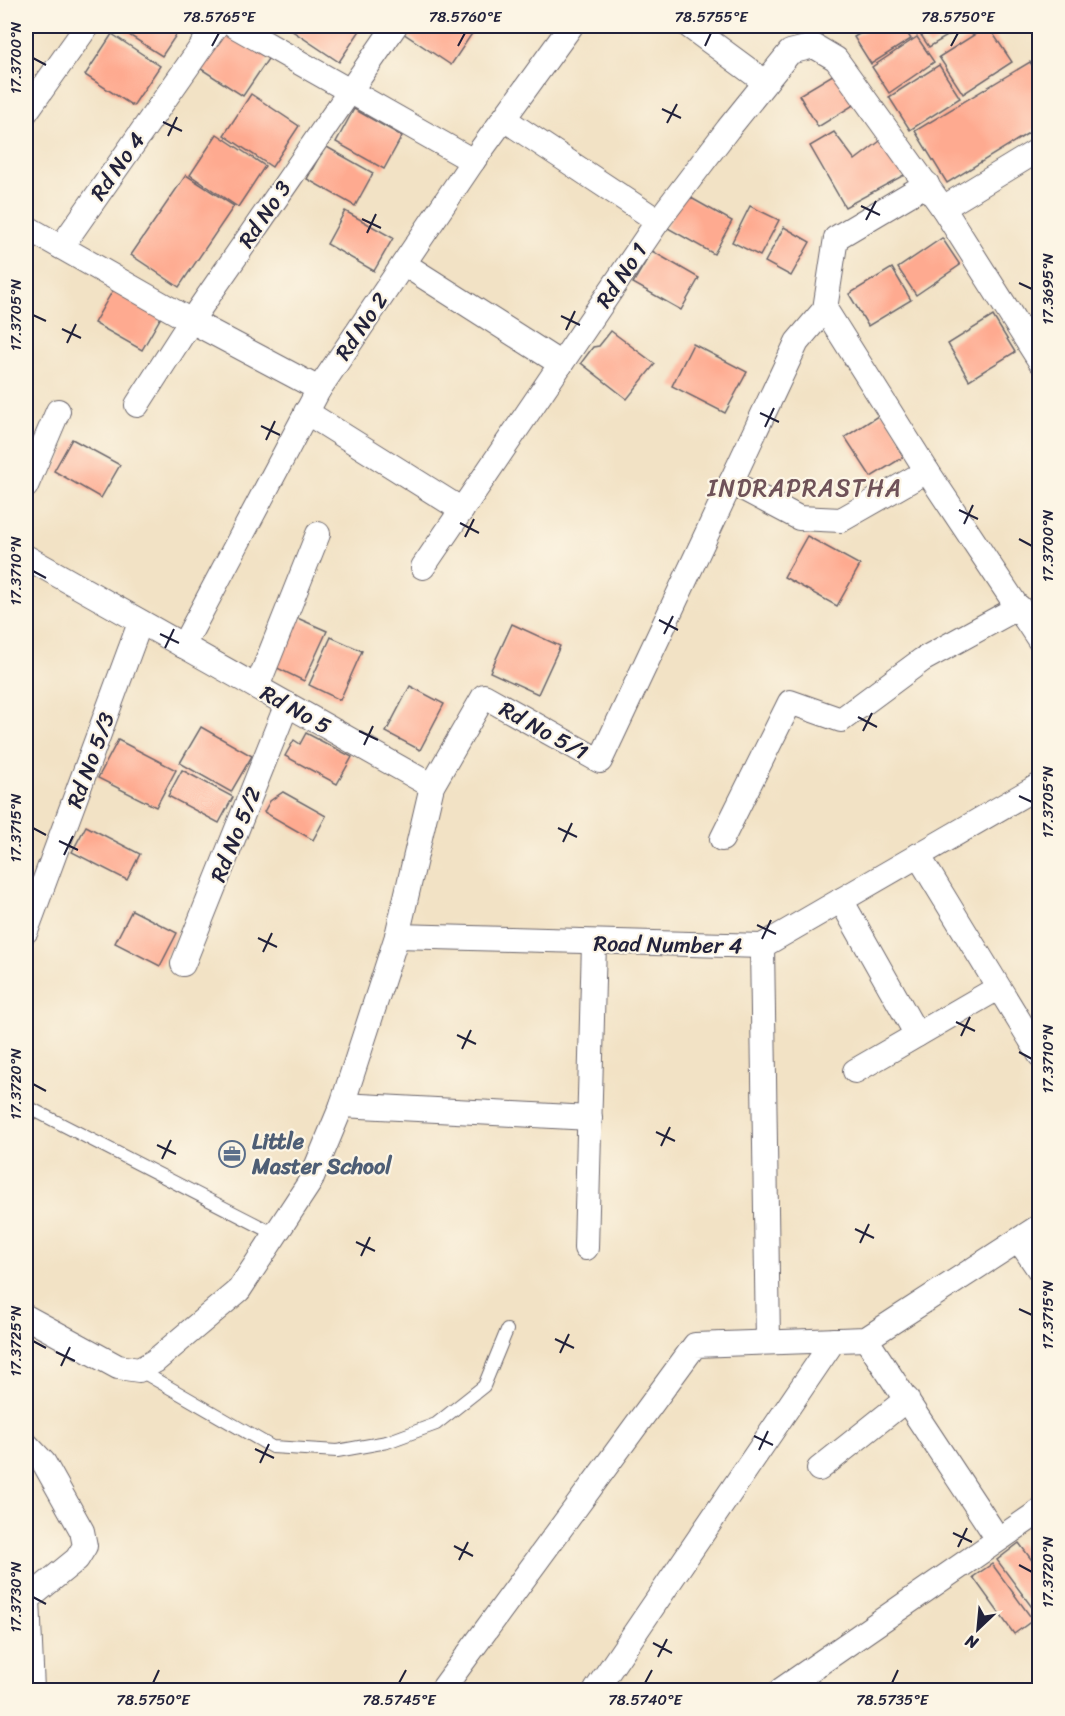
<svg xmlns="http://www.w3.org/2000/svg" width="1065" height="1716" font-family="Sriracha,sans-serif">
<rect width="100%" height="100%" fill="#fcf5e5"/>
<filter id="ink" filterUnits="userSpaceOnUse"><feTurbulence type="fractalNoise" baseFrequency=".0167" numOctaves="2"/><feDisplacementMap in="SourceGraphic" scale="12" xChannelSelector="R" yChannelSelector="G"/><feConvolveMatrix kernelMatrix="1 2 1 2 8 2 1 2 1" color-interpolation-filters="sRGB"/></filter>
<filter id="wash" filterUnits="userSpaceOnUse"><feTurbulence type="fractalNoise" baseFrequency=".008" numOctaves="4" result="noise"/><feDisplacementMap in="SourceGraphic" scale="24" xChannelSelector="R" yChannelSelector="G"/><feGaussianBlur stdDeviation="1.35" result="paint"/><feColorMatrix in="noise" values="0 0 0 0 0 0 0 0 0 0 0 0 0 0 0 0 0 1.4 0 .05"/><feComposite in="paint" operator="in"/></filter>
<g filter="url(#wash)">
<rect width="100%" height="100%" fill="#f2e2c5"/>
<g id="blocks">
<!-- building -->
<g fill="#feaa90">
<polygon points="115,26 182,26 162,56"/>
<polygon points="221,26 270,56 243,96 195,65"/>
<polygon points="294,26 363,26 339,62 291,30"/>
<polygon points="408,26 477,26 451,65 403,33"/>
<polygon points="873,26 903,26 911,39 871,64 854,37"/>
<polygon points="915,26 964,26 929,47"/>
<polygon points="988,26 1012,62 963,94 939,57"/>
<polygon points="112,34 160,66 133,106 85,75"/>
<polygon points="917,37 934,62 889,93 872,67"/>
<polygon points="1030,62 1040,77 1040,126 947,183 915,131"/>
<polygon points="939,65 960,98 910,130 889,97"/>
<polygon points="841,70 860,101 818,127 799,95"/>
<polygon points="251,94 299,126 272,167 224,135"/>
<polygon points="354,109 402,136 384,169 336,142"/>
<polygon points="834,132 855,160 884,138 906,174 845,207 810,146"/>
<polygon points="217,134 265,166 238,207 190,175"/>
<polygon points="325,146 373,173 355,206 307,179"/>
<polygon points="186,175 234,206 179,287 131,255"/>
<polygon points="684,194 732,221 714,254 666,227"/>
<polygon points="750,206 779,220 760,256 732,242"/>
<polygon points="345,211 393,238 374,271 327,244"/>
<polygon points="784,227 810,242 791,276 765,262"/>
<polygon points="942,238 960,265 916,295 898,268"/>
<polygon points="652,251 699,278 681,310 633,283"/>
<polygon points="892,268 911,300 868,326 849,294"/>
<polygon points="113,290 161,317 142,350 94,323"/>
<polygon points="993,316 1015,352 969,380 948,344"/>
<polygon points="611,331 655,364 627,399 581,363 593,347 599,346"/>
<polygon points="693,344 747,372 725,413 672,386"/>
<polygon points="884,412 910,453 871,477 845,437"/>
<polygon points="72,439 120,465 101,498 54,471"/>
<polygon points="807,536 860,565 837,606 784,577"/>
<polygon points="295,617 327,631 304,681 273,666"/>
<polygon points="512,624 560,646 538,694 490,672"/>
<polygon points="331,637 362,651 340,700 309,685"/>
<polygon points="410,686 444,704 420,750 386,732"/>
<polygon points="201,727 252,756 231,792 180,763"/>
<polygon points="306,733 352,757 337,784 285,756 294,740 300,744"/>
<polygon points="118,740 176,770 156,807 98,778"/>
<polygon points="182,770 233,797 219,823 168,796"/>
<polygon points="283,792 326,816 313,840 264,812 270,801"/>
<polygon points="86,826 140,854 127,880 72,852"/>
<polygon points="132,910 177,933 160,966 115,943"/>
<polygon points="1019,1543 1040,1571 1040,1618 997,1560"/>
<polygon points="992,1564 1033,1620 1014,1634 973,1577"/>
</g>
</g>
</g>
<g filter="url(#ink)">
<use href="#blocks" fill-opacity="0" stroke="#6b656b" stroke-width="1.5"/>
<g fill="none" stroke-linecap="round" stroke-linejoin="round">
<defs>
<g id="lane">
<polyline points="26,1106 275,1234"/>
<polyline points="139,1370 272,1447 337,1451 387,1442 436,1424 484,1386 507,1330"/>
</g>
<g id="street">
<polyline points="235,26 473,161"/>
<polyline points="689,26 765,82"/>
<polyline points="26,112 87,26"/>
<polyline points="504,119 658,221"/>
<polyline points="943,208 1040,149"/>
<polyline points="26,227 191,321 319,389"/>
<polyline points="61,247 216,26"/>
<polyline points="404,264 561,364"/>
<polyline points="825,309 927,471 1040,641"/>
<polyline points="137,405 191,321 395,26"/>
<polyline points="306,412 462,510"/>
<polyline points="731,482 799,518 841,520 927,471"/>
<polyline points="26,486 58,411"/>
<polyline points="26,557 432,786"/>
<polyline points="423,567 658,221 728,129 790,52 814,46 836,59 943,208 1040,361"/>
<polyline points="183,646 319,389 473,161 571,26"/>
<polyline points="257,687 318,534"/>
<polyline points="722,839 790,702 841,720 922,660 1019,607"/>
<polyline points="918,855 1040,1055"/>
<polyline points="841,900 917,1035"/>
<polyline points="26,931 140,623"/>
<polyline points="397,936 762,946 1040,785"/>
<polyline points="762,946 768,1342"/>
<polyline points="183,964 287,704"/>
<polyline points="855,1071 998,988"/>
<polyline points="342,1105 590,1118"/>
<polyline points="1019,1240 1040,1271"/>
<polyline points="586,1248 594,942"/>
<polyline points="26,1317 118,1367 139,1370 155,1361 239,1290 310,1182 342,1105 397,936 432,786 484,696 600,761 797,342 825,309 836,238 927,184"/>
<polyline points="866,1339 998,1539"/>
<polyline points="26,1444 44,1463 82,1531 85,1546 77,1559 28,1599 32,1690"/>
<polyline points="819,1469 907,1399"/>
<polyline points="442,1690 695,1345 866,1339 1040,1226"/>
<polyline points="596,1690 834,1340"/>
<polyline points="781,1690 1040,1511"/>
</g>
</defs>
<!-- lane casing -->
<use href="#lane" stroke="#6b656b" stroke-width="14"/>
<!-- street casing -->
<use href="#street" stroke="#6b656b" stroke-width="26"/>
<!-- lane -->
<use href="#lane" stroke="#fff" stroke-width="12"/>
<!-- street -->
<use href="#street" stroke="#fff" stroke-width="24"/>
</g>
</g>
<!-- ticks -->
<path fill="none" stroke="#22223b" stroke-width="2" d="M 212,46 L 219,33M 458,46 L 465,33M 705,46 L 711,33M 951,46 L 958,33M 33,58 L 46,65M 662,109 L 681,118M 163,122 L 182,131M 667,123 L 677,104M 168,136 L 177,117M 861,206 L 880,215M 362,219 L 381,228M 866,220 L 876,201M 367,233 L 376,214M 1019,283 L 1032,289M 33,315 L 46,321M 561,316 L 580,325M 62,329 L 81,338M 566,330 L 575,311M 67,343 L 76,324M 760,413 L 779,422M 261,426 L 280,435M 765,427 L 774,408M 266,440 L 275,421M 959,510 L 978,519M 460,523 L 479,533M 964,524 L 973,505M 465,537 L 474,519M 1019,539 L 1032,546M 33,571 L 46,578M 659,620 L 678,630M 160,634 L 179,643M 664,634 L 673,616M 165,648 L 174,629M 858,717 L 877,727M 359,731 L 378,740M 863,731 L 872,713M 364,745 L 373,726M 1019,796 L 1032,802M 33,828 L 46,835M 558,828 L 577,837M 59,841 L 78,850M 563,842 L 572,823M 64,855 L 73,836M 757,925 L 776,934M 258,938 L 277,947M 762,939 L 771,920M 263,952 L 272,933M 956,1022 L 975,1031M 457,1035 L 476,1044M 961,1036 L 970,1017M 462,1049 L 471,1030M 1019,1052 L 1032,1059M 33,1084 L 46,1091M 656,1132 L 675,1141M 157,1145 L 176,1154M 661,1146 L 670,1127M 162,1159 L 171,1140M 855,1229 L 874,1238M 356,1242 L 375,1251M 860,1243 L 869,1224M 361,1256 L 370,1237M 1019,1309 L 1032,1315M 555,1339 L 574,1348M 33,1341 L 46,1348M 56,1352 L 75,1361M 560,1353 L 569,1334M 61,1366 L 70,1347M 754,1436 L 773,1445M 255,1449 L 274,1458M 759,1450 L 768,1431M 260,1463 L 269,1444M 953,1533 L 972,1542M 454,1546 L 473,1556M 958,1547 L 967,1528M 459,1560 L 468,1542M 1019,1565 L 1032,1572M 33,1597 L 46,1604M 653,1643 L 672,1653M 658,1657 L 667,1639M 153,1683 L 159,1670M 399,1683 L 406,1670M 645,1683 L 652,1670M 892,1683 L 898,1670"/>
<!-- icons -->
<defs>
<symbol id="office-ring" viewBox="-11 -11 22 22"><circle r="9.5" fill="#fcf5e5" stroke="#5c6f8a" stroke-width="1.5"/><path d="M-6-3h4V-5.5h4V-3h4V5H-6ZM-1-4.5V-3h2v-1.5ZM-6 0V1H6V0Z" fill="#5c6f8a"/></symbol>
</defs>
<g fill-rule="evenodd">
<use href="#office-ring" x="217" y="1139" width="30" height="30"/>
</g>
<g text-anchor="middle" stroke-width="4.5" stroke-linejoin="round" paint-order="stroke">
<!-- street labels -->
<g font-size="22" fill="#22223b" stroke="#fcf5e5">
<text transform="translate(117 166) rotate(-55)" y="8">Rd No 4</text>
<text transform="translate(264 214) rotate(-56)" y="8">Rd No 3</text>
<text transform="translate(621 275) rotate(-56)" y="8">Rd No 1</text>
<text transform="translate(361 326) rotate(-56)" y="8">Rd No 2</text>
<text transform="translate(296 709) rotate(29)" y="8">Rd No 5</text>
<text transform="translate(544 730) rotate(29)" y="8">Rd No 5/1</text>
<text transform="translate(90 760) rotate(-70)" y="8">Rd No 5/3</text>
<text transform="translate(235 834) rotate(-68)" y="8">Rd No 5/2</text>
<text transform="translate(668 944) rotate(1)" y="8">Road Number 4</text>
</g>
<!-- service labels -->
<g font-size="22" font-weight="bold" fill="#4e5e75" stroke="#fcf5e5" text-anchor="start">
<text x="252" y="1149">Little<tspan x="252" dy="25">Master School</tspan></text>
</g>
<!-- neighbourhood labels -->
<g font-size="24" letter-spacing="1.5" fill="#6f5259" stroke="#fcf5e5">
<text x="805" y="496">INDRAPRASTHA</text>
</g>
</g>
<!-- margin -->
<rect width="1065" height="1716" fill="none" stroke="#fcf5e5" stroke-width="66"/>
<!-- north arrow -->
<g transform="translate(978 1629) rotate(206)" stroke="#fcf5e5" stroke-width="4.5" paint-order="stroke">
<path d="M0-4.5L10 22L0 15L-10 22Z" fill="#22223b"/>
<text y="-9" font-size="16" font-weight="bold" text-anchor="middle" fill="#22223b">N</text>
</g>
<rect x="33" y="33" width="999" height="1650" fill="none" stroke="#22223b" stroke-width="2"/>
<g font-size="15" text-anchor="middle" fill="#22223b">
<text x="219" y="22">78.5765°E</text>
<text x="465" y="22">78.5760°E</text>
<text x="711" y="22">78.5755°E</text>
<text x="958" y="22">78.5750°E</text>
<text transform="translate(16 58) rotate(-90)" y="5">17.3700°N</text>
<text transform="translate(1048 289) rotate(-90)" y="5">17.3695°N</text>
<text transform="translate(16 315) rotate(-90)" y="5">17.3705°N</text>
<text transform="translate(1048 546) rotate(-90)" y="5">17.3700°N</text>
<text transform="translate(16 571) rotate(-90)" y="5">17.3710°N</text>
<text transform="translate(1048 802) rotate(-90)" y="5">17.3705°N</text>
<text transform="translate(16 828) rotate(-90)" y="5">17.3715°N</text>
<text transform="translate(1048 1059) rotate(-90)" y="5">17.3710°N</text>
<text transform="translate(16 1084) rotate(-90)" y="5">17.3720°N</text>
<text transform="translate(1048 1315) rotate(-90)" y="5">17.3715°N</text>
<text transform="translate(16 1341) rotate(-90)" y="5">17.3725°N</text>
<text transform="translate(1048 1572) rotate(-90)" y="5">17.3720°N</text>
<text transform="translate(16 1597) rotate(-90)" y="5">17.3730°N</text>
<text x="153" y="1705">78.5750°E</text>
<text x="399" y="1705">78.5745°E</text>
<text x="645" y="1705">78.5740°E</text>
<text x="892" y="1705">78.5735°E</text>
</g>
</svg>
